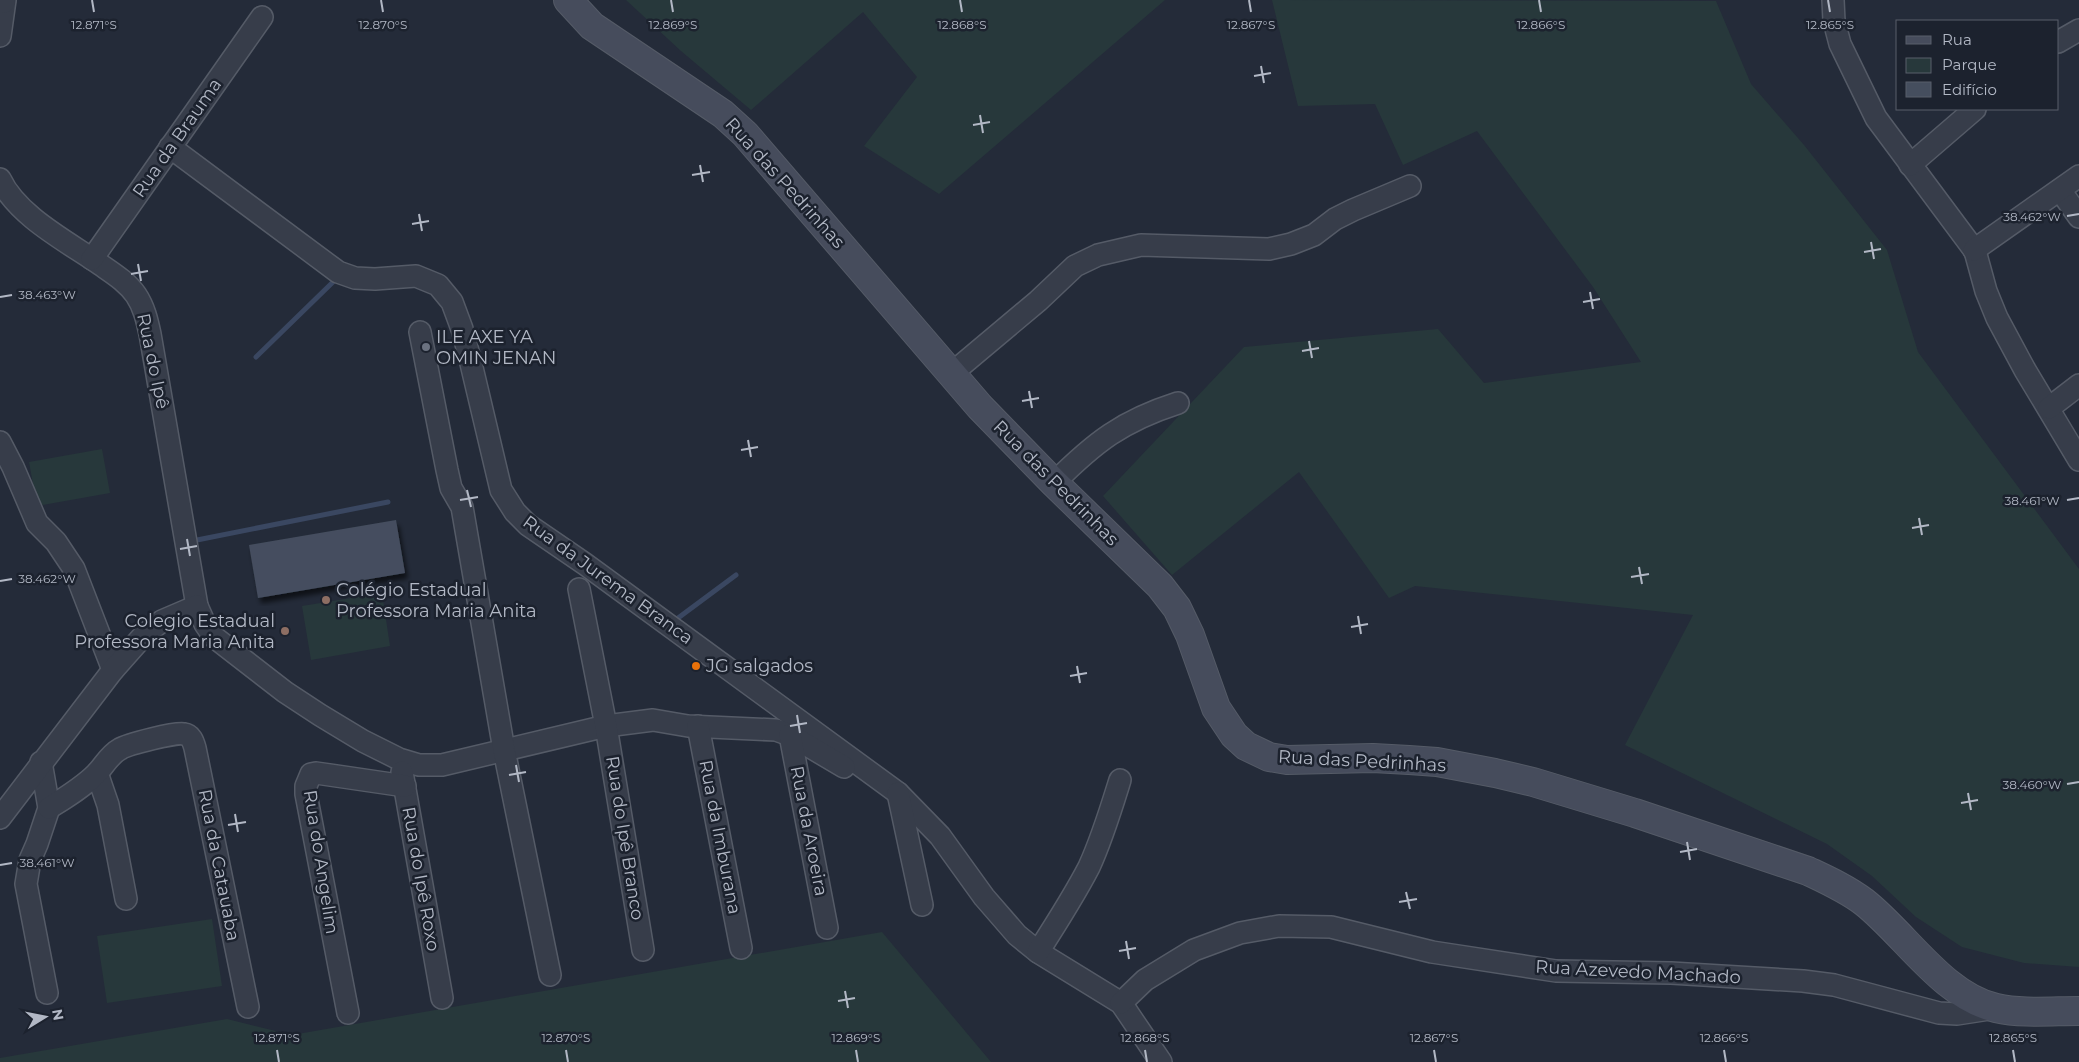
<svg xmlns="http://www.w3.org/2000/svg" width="2079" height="1062" font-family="Montserrat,sans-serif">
<defs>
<filter id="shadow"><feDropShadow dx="3" dy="5.5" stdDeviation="2.5" flood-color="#0009"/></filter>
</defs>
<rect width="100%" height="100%" fill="#242b39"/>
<!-- green -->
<g fill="#27383b">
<polygon points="626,0 1165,0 939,194 864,146 917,77 863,12 751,110 681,51"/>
<polygon points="1272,0 1716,1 1751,84 1804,145 1887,250 1918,352 2079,569 2079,967 2024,963 1962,947 1916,917 1872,876 1827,844 1625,745 1693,615 1415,586 1389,598 1299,472 1172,575 1103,496 1244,347 1438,329 1484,383 1641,362 1593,287 1477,131 1403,165 1375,104 1298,106"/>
<polygon points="102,449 110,493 37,506 29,462"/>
<polygon points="382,593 390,646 311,660 302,606"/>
<polygon points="212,919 222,986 107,1003 97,936"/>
<polygon points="882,932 991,1062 0,1062 0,1058 227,1019 292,1035"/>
</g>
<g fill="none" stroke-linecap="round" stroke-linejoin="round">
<!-- stream -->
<g stroke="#3a4761" stroke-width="5">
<polyline points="256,357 333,282"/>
<polyline points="192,541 388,502"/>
<polyline points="674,621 736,575"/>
</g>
</g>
<!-- building -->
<polygon fill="#454e5e" filter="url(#shadow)" points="396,520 405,573 258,598 249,545"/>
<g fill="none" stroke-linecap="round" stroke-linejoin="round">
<defs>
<g id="minor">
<polyline points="1833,0 1834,21 1840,44 1876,118 1975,251 1986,291 1997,318 2025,370 2079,460"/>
<polyline points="0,36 5,0"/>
<polyline points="2058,42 2079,30"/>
<polyline points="170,147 338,272 355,278 375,279 416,276 438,285 452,302 462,329 469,355 501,490 515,512 528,525 585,564 898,793 940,836 984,897 1017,935 1038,952 1121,1003 1161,1062"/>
<polyline points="1910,165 1975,109"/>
<path d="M 0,179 C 17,216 68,242 101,265 C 114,274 127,282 136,295 C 144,307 147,320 150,334 L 197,606 L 205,624 L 214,637 L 285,692 L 320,715 L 363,741 L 399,759 L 419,765 L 442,765 L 606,726 L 653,720 L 688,726 L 776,730 L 790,735 L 844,767"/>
<polyline points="2060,190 2079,217"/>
<polyline points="1974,250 2079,176"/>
<polyline points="92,259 262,17"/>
<polyline points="420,332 447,470 451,488 462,507 504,750 550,975"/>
<polyline points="951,374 1038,301 1075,266 1098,255 1141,245 1269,249 1291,244 1314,235 1335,219 1353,210 1410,186"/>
<polyline points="2049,408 2079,385"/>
<polyline points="0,442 13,467 37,523 56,542 74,569 113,670"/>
<path d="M 1054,483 C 1095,442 1122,421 1178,403"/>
<polyline points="579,589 606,726 643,950"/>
<polyline points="698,726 741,948"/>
<polyline points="790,735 827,928"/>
<polyline points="41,762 49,808 37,844 30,860 26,884 47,993"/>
<polyline points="402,772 442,998"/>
<polyline points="97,773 108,805 126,899"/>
<polyline points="898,793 922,905"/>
<path d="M 49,808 C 65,798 82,788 96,774 C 104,766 109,755 120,749 C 128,744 176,732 184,734 C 191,735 193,741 195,748 L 248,1007"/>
<polyline points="0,818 113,670 144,635 162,621 197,606"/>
<path d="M 1038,952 C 1056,924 1074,896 1089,867 C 1102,839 1111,809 1120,780"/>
<polyline points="1121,1003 1145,980 1194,950 1240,933 1279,926 1331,927 1432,952 1556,971 1671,973 1803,981 1834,985 1939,1013 1957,1014 1996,1008"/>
<polyline points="348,1013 306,794 306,786 311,774 316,773 405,786"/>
</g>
<polyline id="tertiary" points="0,0 2,0"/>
<path id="secondary" d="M 568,0 L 592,26 L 723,114 L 745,134 L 980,407 L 1054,483 L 1160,586 L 1177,608 L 1190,635 L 1216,708 L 1234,735 L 1246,746 L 1269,757 L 1287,760 L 1373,758 L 1409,760 L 1437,762 L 1495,773 L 1533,782 L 1635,813 L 1808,871 C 1827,880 1847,889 1864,902 C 1905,934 1943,996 1996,1008 C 2022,1014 2052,1011 2079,1011"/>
</defs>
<!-- minor casing -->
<use href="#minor" stroke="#555b67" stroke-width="24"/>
<!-- tertiary casing -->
<use href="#tertiary" stroke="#555b67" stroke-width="29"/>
<!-- secondary casing -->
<use href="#secondary" stroke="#555b67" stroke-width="30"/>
<!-- minor -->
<use href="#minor" stroke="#373d4a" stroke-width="21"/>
<!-- tertiary -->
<use href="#tertiary" stroke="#373d4a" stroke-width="26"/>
<!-- secondary -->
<use href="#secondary" stroke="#464c5c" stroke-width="28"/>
</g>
<!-- ticks -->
<path fill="none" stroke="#b2b8c5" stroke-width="2" d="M 92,0 L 94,12M 381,0 L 383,12M 671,0 L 673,12M 960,0 L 962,12M 1249,0 L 1251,12M 1539,0 L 1541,12M 1828,0 L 1830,12M 1261,66 L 1264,83M 1254,76 L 1271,73M 980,115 L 983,133M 973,125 L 990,122M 700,165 L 703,182M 692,175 L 710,172M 419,214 L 422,231M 2067,216 L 2079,214M 412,224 L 429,221M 1871,242 L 1874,259M 1864,252 L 1881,249M 138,264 L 141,281M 131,274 L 148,271M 1590,292 L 1593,309M 0,297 L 12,295M 1583,302 L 1600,299M 1309,341 L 1312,358M 1302,351 L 1319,348M 1029,391 L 1032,408M 1022,401 L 1039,398M 748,440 L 751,457M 741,450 L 758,447M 467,490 L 471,507M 460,500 L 478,497M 2067,500 L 2079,498M 1919,518 L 1922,535M 1912,528 L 1929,525M 187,539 L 190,556M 180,549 L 197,546M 1639,567 L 1642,584M 1631,577 L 1649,574M 0,581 L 12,579M 1358,616 L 1361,634M 1351,627 L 1368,624M 1077,666 L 1080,683M 1070,676 L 1087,673M 797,715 L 800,733M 790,726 L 807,723M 516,765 L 519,782M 509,775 L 526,772M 2067,784 L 2079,782M 1968,793 L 1971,810M 1961,803 L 1978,800M 235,814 L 238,832M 228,825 L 246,822M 1687,842 L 1690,860M 1680,852 L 1697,849M 0,865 L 12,863M 1406,892 L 1410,909M 1399,902 L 1417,899M 1126,941 L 1129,959M 1119,951 L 1136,948M 845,991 L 848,1008M 838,1001 L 855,998M 277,1050 L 279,1062M 566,1050 L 568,1062M 856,1050 L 858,1062M 1145,1050 L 1147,1062M 1434,1050 L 1436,1062M 1724,1050 L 1726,1062M 2013,1050 L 2015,1062"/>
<!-- markers -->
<circle fill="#6b7280" stroke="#1c222e" stroke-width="2" cx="426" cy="347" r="5"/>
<g fill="#8d6e63" stroke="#1c222e" stroke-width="2">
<circle cx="326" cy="600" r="5"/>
<circle cx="285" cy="631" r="5"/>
</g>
<circle fill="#e8710a" stroke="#1c222e" stroke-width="2" cx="696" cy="666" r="5"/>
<g text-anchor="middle" stroke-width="5" stroke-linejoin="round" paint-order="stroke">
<!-- street labels -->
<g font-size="18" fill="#b2b8c5" stroke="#1c222e">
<text transform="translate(177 138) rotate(-55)" y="6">Rua da Brauma</text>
<text transform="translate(785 183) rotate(48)" y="6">Rua das Pedrinhas</text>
<text transform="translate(153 361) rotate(78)" y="6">Rua do Ipê</text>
<text transform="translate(1056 483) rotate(45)" y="6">Rua das Pedrinhas</text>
<text transform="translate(608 580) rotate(36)" y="6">Rua da Jurema Branca</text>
<text transform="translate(1362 761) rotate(3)" y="6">Rua das Pedrinhas</text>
<text transform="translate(809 831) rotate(79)" y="6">Rua da Aroeira</text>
<text transform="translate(720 837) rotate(79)" y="6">Rua da Imburana</text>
<text transform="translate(625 838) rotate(81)" y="6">Rua do Ipê Branco</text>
<text transform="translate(321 862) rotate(81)" y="6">Rua do Angelim</text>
<text transform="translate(219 865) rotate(79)" y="6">Rua da Catauaba</text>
<text transform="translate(421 879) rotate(80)" y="6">Rua do Ipê Roxo</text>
<text transform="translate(1638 972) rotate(3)" y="6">Rua Azevedo Machado</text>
</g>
<!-- poi labels -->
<g font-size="18" fill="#b2b8c5" stroke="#1c222e" text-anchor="start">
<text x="436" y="343">ILE AXE YA<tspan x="436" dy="21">OMIN JENAN</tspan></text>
<text x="336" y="596">Colégio Estadual<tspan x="336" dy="21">Professora Maria Anita</tspan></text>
<text x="275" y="627" text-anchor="end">Colegio Estadual<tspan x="275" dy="21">Professora Maria Anita</tspan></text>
<text x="706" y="672">JG salgados</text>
</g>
</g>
<g font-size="12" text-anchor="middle" fill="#b2b8c5" stroke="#1c222e" stroke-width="5" stroke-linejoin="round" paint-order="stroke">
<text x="94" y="29">12.871°S</text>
<text x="383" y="29">12.870°S</text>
<text x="673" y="29">12.869°S</text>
<text x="962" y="29">12.868°S</text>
<text x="1251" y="29">12.867°S</text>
<text x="1541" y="29">12.866°S</text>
<text x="1830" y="29">12.865°S</text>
<text x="2032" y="221">38.462°W</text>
<text x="47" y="299">38.463°W</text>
<text x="2032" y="505">38.461°W</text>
<text x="47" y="583">38.462°W</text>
<text x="2032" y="789">38.460°W</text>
<text x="47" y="867">38.461°W</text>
<text x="277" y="1042">12.871°S</text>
<text x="566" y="1042">12.870°S</text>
<text x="856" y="1042">12.869°S</text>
<text x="1145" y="1042">12.868°S</text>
<text x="1434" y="1042">12.867°S</text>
<text x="1724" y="1042">12.866°S</text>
<text x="2013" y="1042">12.865°S</text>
</g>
<!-- legend -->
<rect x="1896" y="20" width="162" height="90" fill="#1c222e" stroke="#585e6a"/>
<rect x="1906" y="36" width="25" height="8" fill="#464c5c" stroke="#585e6a"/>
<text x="1942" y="45" font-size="15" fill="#b2b8c5">Rua</text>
<rect x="1906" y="58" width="25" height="15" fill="#27383b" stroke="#585e6a"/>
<text x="1942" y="70" font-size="15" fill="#b2b8c5">Parque</text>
<rect x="1906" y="82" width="25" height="15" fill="#454e5e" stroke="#585e6a"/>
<text x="1942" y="95" font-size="15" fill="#b2b8c5">Edifício</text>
<!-- north arrow -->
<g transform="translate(45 1017) rotate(80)" stroke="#1c222e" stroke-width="4" paint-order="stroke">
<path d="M0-4L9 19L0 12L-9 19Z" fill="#b2b8c5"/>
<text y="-8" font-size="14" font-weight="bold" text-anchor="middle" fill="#b2b8c5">N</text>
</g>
</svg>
